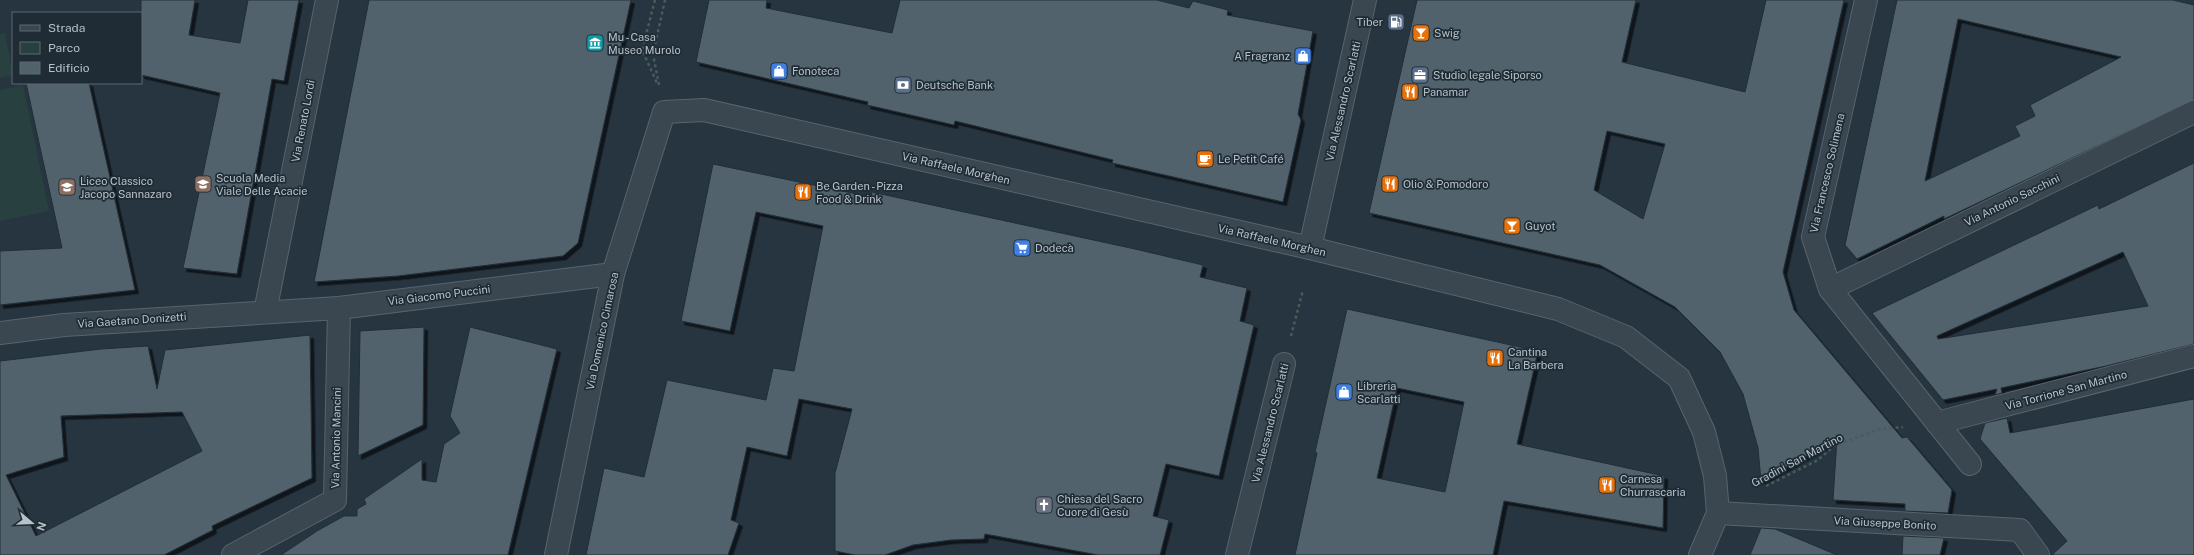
<svg xmlns="http://www.w3.org/2000/svg" width="2194" height="555" font-family="'Public Sans',sans-serif">
<defs>
<filter id="shadow"><feDropShadow dx="3.5" dy="3.5" stdDeviation="0" flood-color="#0009"/></filter>
</defs>
<rect width="100%" height="100%" fill="#263540"/>
<!-- green -->
<g fill="#284140">
<polygon points="5,33 13,75 0,78 0,34"/>
<polygon points="23,85 49,211 0,221 0,90"/>
</g>
<!-- building -->
<g fill="#51626d" stroke="#212e37" fill-rule="evenodd" filter="url(#shadow)">
<polygon points="141,0 195,0 189,35 240,43 248,0 299,0 284,81 272,79 237,274 183,268 220,93 141,75"/>
<polygon points="369,0 631,0 578,243 563,256 398,276 314,282"/>
<polygon points="709,0 767,0 766,8 892,33 900,0 1157,0 1189,8 1193,1 1228,10 1227,15 1313,31 1298,114 1301,120 1283,202 1112,163 1113,160 955,121 954,125 867,105 868,102 696,62"/>
<path d="M 1417,0 L 1636,0 L 1622,62 L 1745,92 L 1766,0 L 1844,0 L 1783,272 L 1794,310 L 1902,438 L 1907,437 L 1952,490 L 1948,513 L 1905,511 L 1905,504 L 1833,500 L 1837,439 L 1761,481 L 1758,448 L 1743,394 L 1720,352 L 1675,307 L 1600,265 L 1369,213 ZM 1607,131 L 1665,144 L 1643,219 L 1594,190 Z"/>
<path d="M 1897,0 L 2173,0 L 2194,5 L 2194,100 L 1944,219 L 1944,216 L 1857,259 L 1845,245 ZM 1958,19 L 2047,40 L 2121,57 L 2030,105 L 2035,116 L 2015,126 L 2020,136 L 1925,181 Z"/>
<polygon points="26,83 89,83 135,290 0,305 0,251 62,248"/>
<path d="M 2194,163 L 2194,344 L 2106,366 L 2001,388 L 2002,393 L 1995,395 L 1997,389 L 1943,400 L 1872,313 L 2098,205 L 2099,209 ZM 2123,252 L 2148,306 L 1938,339 L 1937,336 Z"/>
<polygon points="713,164 871,197 872,192 1135,249 1203,265 1200,277 1247,288 1240,321 1254,325 1219,476 1166,464 1153,516 1169,520 1160,555 1098,555 985,534 984,539 951,540 913,545 885,555 855,555 835,551 835,473 852,409 799,399 787,456 747,447 731,520 739,523 728,555 586,555 604,468 644,477 667,380 766,400 773,368 794,371 823,226 756,212 730,331 681,321"/>
<path d="M 1347,309 L 1538,351 L 1517,444 L 1664,476 L 1663,528 L 1504,501 L 1493,555 L 1295,555 L 1317,453 L 1315,452 ZM 1397,388 L 1464,402 L 1445,492 L 1377,478 Z"/>
<polygon points="424,327 423,425 358,456 360,331"/>
<polygon points="470,327 557,349 508,555 281,555 317,531 344,516 357,516 357,509 366,504 364,499 422,459 422,480 436,482 444,444 460,433 450,416"/>
<path d="M 310,335 L 312,478 L 212,526 L 213,530 L 164,555 L 0,555 L 0,361 L 101,349 L 148,346 L 157,389 L 165,350 ZM 182,412 L 202,451 L 36,536 L 6,475 L 64,457 L 61,416 Z"/>
<polygon points="2194,399 2194,555 2052,555 2067,541 1980,439 1985,423 2007,418 2010,433"/>
<polygon points="1761,528 1775,529 1837,555 1750,555"/>
<polygon points="1903,536 1944,538 1940,555 1902,555"/>
</g>
<g fill="none" stroke-linecap="round" stroke-linejoin="round">
<defs>
<g id="street">
<polyline points="1866,0 1813,237 1830,289 1970,464"/>
<polyline points="1310,248 1365,0"/>
<polyline points="1830,289 2194,112"/>
<polyline points="265,312 327,0"/>
<polyline points="0,333 64,325 339,308 613,274"/>
<polyline points="1937,423 2194,356"/>
<polyline points="1718,513 2020,530 2038,555"/>
<polyline points="233,555 335,500 339,308"/>
<polyline points="556,555 613,274 664,112 704,110 1310,248 1558,309 1626,337 1679,378 1704,432 1715,476 1718,513 1700,555"/>
<polyline points="1237,555 1284,364"/>
</g>
</defs>
<!-- street casing -->
<use href="#street" stroke="#58646d" stroke-width="24"/>
<!-- path -->
<g stroke="#465d5c" stroke-width="2.5" stroke-dasharray="3 3" stroke-linecap="butt">
<polyline points="655,0 642,50 657,83"/>
<polyline points="659,85 653,54 665,0"/>
<polyline points="1291,336 1303,290"/>
<polyline points="1766,486 1818,460 1834,446 1880,429 1903,427"/>
</g>
<!-- street -->
<use href="#street" stroke="#3a4750" stroke-width="22"/>
</g>
<!-- icons -->
<defs>
<symbol id="fuel-square" viewBox="-11 -11 22 22"><rect x="-9" y="-9" width="18" height="18" rx="4" fill="#5c6f8a" stroke="#1f2c35"/><path d="M-5.5-6h7V0h2V4h1.3V-2.5L3-4.5l.8-.8L6-3V5H2.5V1h-1V6h-7ZM-4.2-4.7v3.2H.2V-4.7Z" fill="#fff"/></symbol>
<symbol id="bar-square" viewBox="-11 -11 22 22"><rect x="-9" y="-9" width="18" height="18" rx="4" fill="#e8710a" stroke="#1f2c35"/><path d="M-6-5H6L.8 .8V4.5H3.5V6h-7V4.5H-.8V.8Z" fill="#fff"/></symbol>
<symbol id="museum-square" viewBox="-11 -11 22 22"><rect x="-9" y="-9" width="18" height="18" rx="4" fill="#0f9aa8" stroke="#1f2c35"/><path d="M0-6L6-3V-2H-6V-3ZM-5-1h2V3h-2ZM-1-1h2V3h-2ZM3-1h2V3H3ZM-6 4H6V6H-6Z" fill="#fff"/></symbol>
<symbol id="shop-square" viewBox="-11 -11 22 22"><rect x="-9" y="-9" width="18" height="18" rx="4" fill="#3f7fe0" stroke="#1f2c35"/><path d="M-5-2.5h2.3a2.7 3.5 0 0 1 5.4 0H5L5.5 6h-11ZM-1.5-2.5h3a1.5 2.3 0 0 0-3 0Z" fill="#fff"/></symbol>
<symbol id="office-square" viewBox="-11 -11 22 22"><rect x="-9" y="-9" width="18" height="18" rx="4" fill="#5c6f8a" stroke="#1f2c35"/><path d="M-6-3h4V-5.5h4V-3h4V5H-6ZM-1-4.5V-3h2v-1.5ZM-6 0V1H6V0Z" fill="#fff"/></symbol>
<symbol id="bank-square" viewBox="-11 -11 22 22"><rect x="-9" y="-9" width="18" height="18" rx="4" fill="#5c6f8a" stroke="#1f2c35"/><path d="M-6-4H6V4H-6ZM0-2.3a2.3 2.3 0 1 0 0 4.6a2.3 2.3 0 1 0 0-4.6Z" fill="#fff"/></symbol>
<symbol id="restaurant-square" viewBox="-11 -11 22 22"><rect x="-9" y="-9" width="18" height="18" rx="4" fill="#e8710a" stroke="#1f2c35"/><path d="M-5-6h1v4h1v-4h1v4h1v-4h1v5L-1.5 .5V6h-2V.5L-5-1ZM5-6V6H3V1.5H1.5Q1.5-4 5-6Z" fill="#fff"/></symbol>
<symbol id="cafe-square" viewBox="-11 -11 22 22"><rect x="-9" y="-9" width="18" height="18" rx="4" fill="#e8710a" stroke="#1f2c35"/><path d="M-5.5-4.5H6V0H3Q3 3.5 0 3.5H-2.5Q-5.5 3.5-5.5 0ZM3-3.2v2h1.7v-2ZM-6 4.5H4V6H-6Z" fill="#fff"/></symbol>
<symbol id="school-square" viewBox="-11 -11 22 22"><rect x="-9" y="-9" width="18" height="18" rx="4" fill="#8d6e63" stroke="#1f2c35"/><path d="M0-5L7-2L0 1L-7-2ZM-4 1L0 2.5L4 1V4Q0 6-4 4Z" fill="#fff"/></symbol>
<symbol id="supermarket-square" viewBox="-11 -11 22 22"><rect x="-9" y="-9" width="18" height="18" rx="4" fill="#3f7fe0" stroke="#1f2c35"/><path d="M-6-5.5h2.5l.6 2H6L4.5 2H-2.5L-4.4-4H-6ZM-1.5 3.2a1.3 1.3 0 1 0 .1 0ZM3 3.2a1.3 1.3 0 1 0 .1 0Z" fill="#fff"/></symbol>
<symbol id="church-square" viewBox="-11 -11 22 22"><rect x="-9" y="-9" width="18" height="18" rx="4" fill="#6b7280" stroke="#1f2c35"/><path d="M-1.2-6h2.4v3.5h3.3v2.4h-3.3V6h-2.4V-.1h-3.3v-2.4h3.3Z" fill="#fff"/></symbol>
</defs>
<g fill-rule="evenodd">
<use href="#fuel-square" x="1386" y="12" width="20" height="20"/>
<use href="#bar-square" x="1411" y="23" width="20" height="20"/>
<use href="#museum-square" x="585" y="33" width="20" height="20"/>
<use href="#shop-square" x="1293" y="46" width="20" height="20"/>
<use href="#shop-square" x="769" y="61" width="20" height="20"/>
<use href="#office-square" x="1410" y="65" width="20" height="20"/>
<use href="#bank-square" x="893" y="75" width="20" height="20"/>
<use href="#restaurant-square" x="1400" y="82" width="20" height="20"/>
<use href="#cafe-square" x="1195" y="149" width="20" height="20"/>
<use href="#school-square" x="193" y="174" width="20" height="20"/>
<use href="#restaurant-square" x="1380" y="174" width="20" height="20"/>
<use href="#school-square" x="57" y="177" width="20" height="20"/>
<use href="#restaurant-square" x="793" y="182" width="20" height="20"/>
<use href="#bar-square" x="1502" y="216" width="20" height="20"/>
<use href="#supermarket-square" x="1012" y="238" width="20" height="20"/>
<use href="#restaurant-square" x="1485" y="348" width="20" height="20"/>
<use href="#shop-square" x="1334" y="382" width="20" height="20"/>
<use href="#restaurant-square" x="1597" y="475" width="20" height="20"/>
<use href="#church-square" x="1034" y="495" width="20" height="20"/>
</g>
<g text-anchor="middle" stroke-width="3.5" stroke-linejoin="round" paint-order="stroke">
<!-- poi labels -->
<g font-size="11" fill="#b7c1ca" stroke="#1f2c35" text-anchor="start">
<text x="1383" y="26" text-anchor="end">Tiber</text>
<text x="1434" y="37">Swig</text>
<text x="608" y="41">Mu - Casa<tspan x="608" dy="13">Museo Murolo</tspan></text>
<text x="1290" y="60" text-anchor="end">A Fragranz</text>
<text x="792" y="75">Fonoteca</text>
<text x="1433" y="79">Studio legale Siporso</text>
<text x="916" y="89">Deutsche Bank</text>
<text x="1423" y="96">Panamar</text>
<text x="1218" y="163">Le Petit Café</text>
<text x="216" y="182">Scuola Media<tspan x="216" dy="13">Viale Delle Acacie</tspan></text>
<text x="80" y="185">Liceo Classico<tspan x="80" dy="13">Jacopo Sannazaro</tspan></text>
<text x="1403" y="188">Olio &amp; Pomodoro</text>
<text x="816" y="190">Be Garden - Pizza<tspan x="816" dy="13">Food &amp; Drink</tspan></text>
<text x="1525" y="230">Guyot</text>
<text x="1035" y="252">Dodecà</text>
<text x="1508" y="356">Cantina<tspan x="1508" dy="13">La Barbera</tspan></text>
<text x="1357" y="390">Libreria<tspan x="1357" dy="13">Scarlatti</tspan></text>
<text x="1620" y="483">Carnesa<tspan x="1620" dy="13">Churrascaria</tspan></text>
<text x="1057" y="503">Chiesa del Sacro<tspan x="1057" dy="13">Cuore di Gesù</tspan></text>
</g>
<!-- street labels -->
<g font-size="11" fill="#b7c1ca" stroke="#1f2c35">
<text transform="translate(1343 101) rotate(-77)" y="4">Via Alessandro Scarlatti</text>
<text transform="translate(303 121) rotate(-79)" y="4">Via Renato Lordi</text>
<text transform="translate(956 168) rotate(13)" y="4">Via Raffaele Morghen</text>
<text transform="translate(1827 173) rotate(-77)" y="4">Via Francesco Solimena</text>
<text transform="translate(2012 200) rotate(-26)" y="4">Via Antonio Sacchini</text>
<text transform="translate(1272 240) rotate(13)" y="4">Via Raffaele Morghen</text>
<text transform="translate(439 295) rotate(-7)" y="4">Via Giacomo Puccini</text>
<text transform="translate(132 320) rotate(-4)" y="4">Via Gaetano Donizetti</text>
<text transform="translate(602 331) rotate(-78)" y="4">Via Domenico Cimarosa</text>
<text transform="translate(2066 390) rotate(-15)" y="4">Via Torrione San Martino</text>
<text transform="translate(1270 423) rotate(-76)" y="4">Via Alessandro Scarlatti</text>
<text transform="translate(336 438) rotate(-89)" y="4">Via Antonio Mancini</text>
<text transform="translate(1797 460) rotate(-28)" y="4">Gradini San Martino</text>
<text transform="translate(1885 523) rotate(3)" y="4">Via Giuseppe Bonito</text>
</g>
</g>
<!-- legend -->
<rect x="12" y="12" width="130" height="72" fill="#1f2c35" stroke="#5c6871"/>
<rect x="20" y="25" width="20" height="6" fill="#3a4750" stroke="#5c6871"/>
<text x="48" y="32" font-size="12" fill="#b7c1ca">Strada</text>
<rect x="20" y="42" width="20" height="12" fill="#284140" stroke="#5c6871"/>
<text x="48" y="52" font-size="12" fill="#b7c1ca">Parco</text>
<rect x="20" y="62" width="20" height="12" fill="#51626d" stroke="#5c6871"/>
<text x="48" y="72" font-size="12" fill="#b7c1ca">Edificio</text>
<!-- north arrow -->
<g transform="translate(32 523) rotate(109)" stroke="#1f2c35" stroke-width="3" paint-order="stroke">
<path d="M0-3L7 15L0 10L-7 15Z" fill="#b7c1ca"/>
<text y="-6" font-size="11" font-weight="bold" text-anchor="middle" fill="#b7c1ca">N</text>
</g>
</svg>
